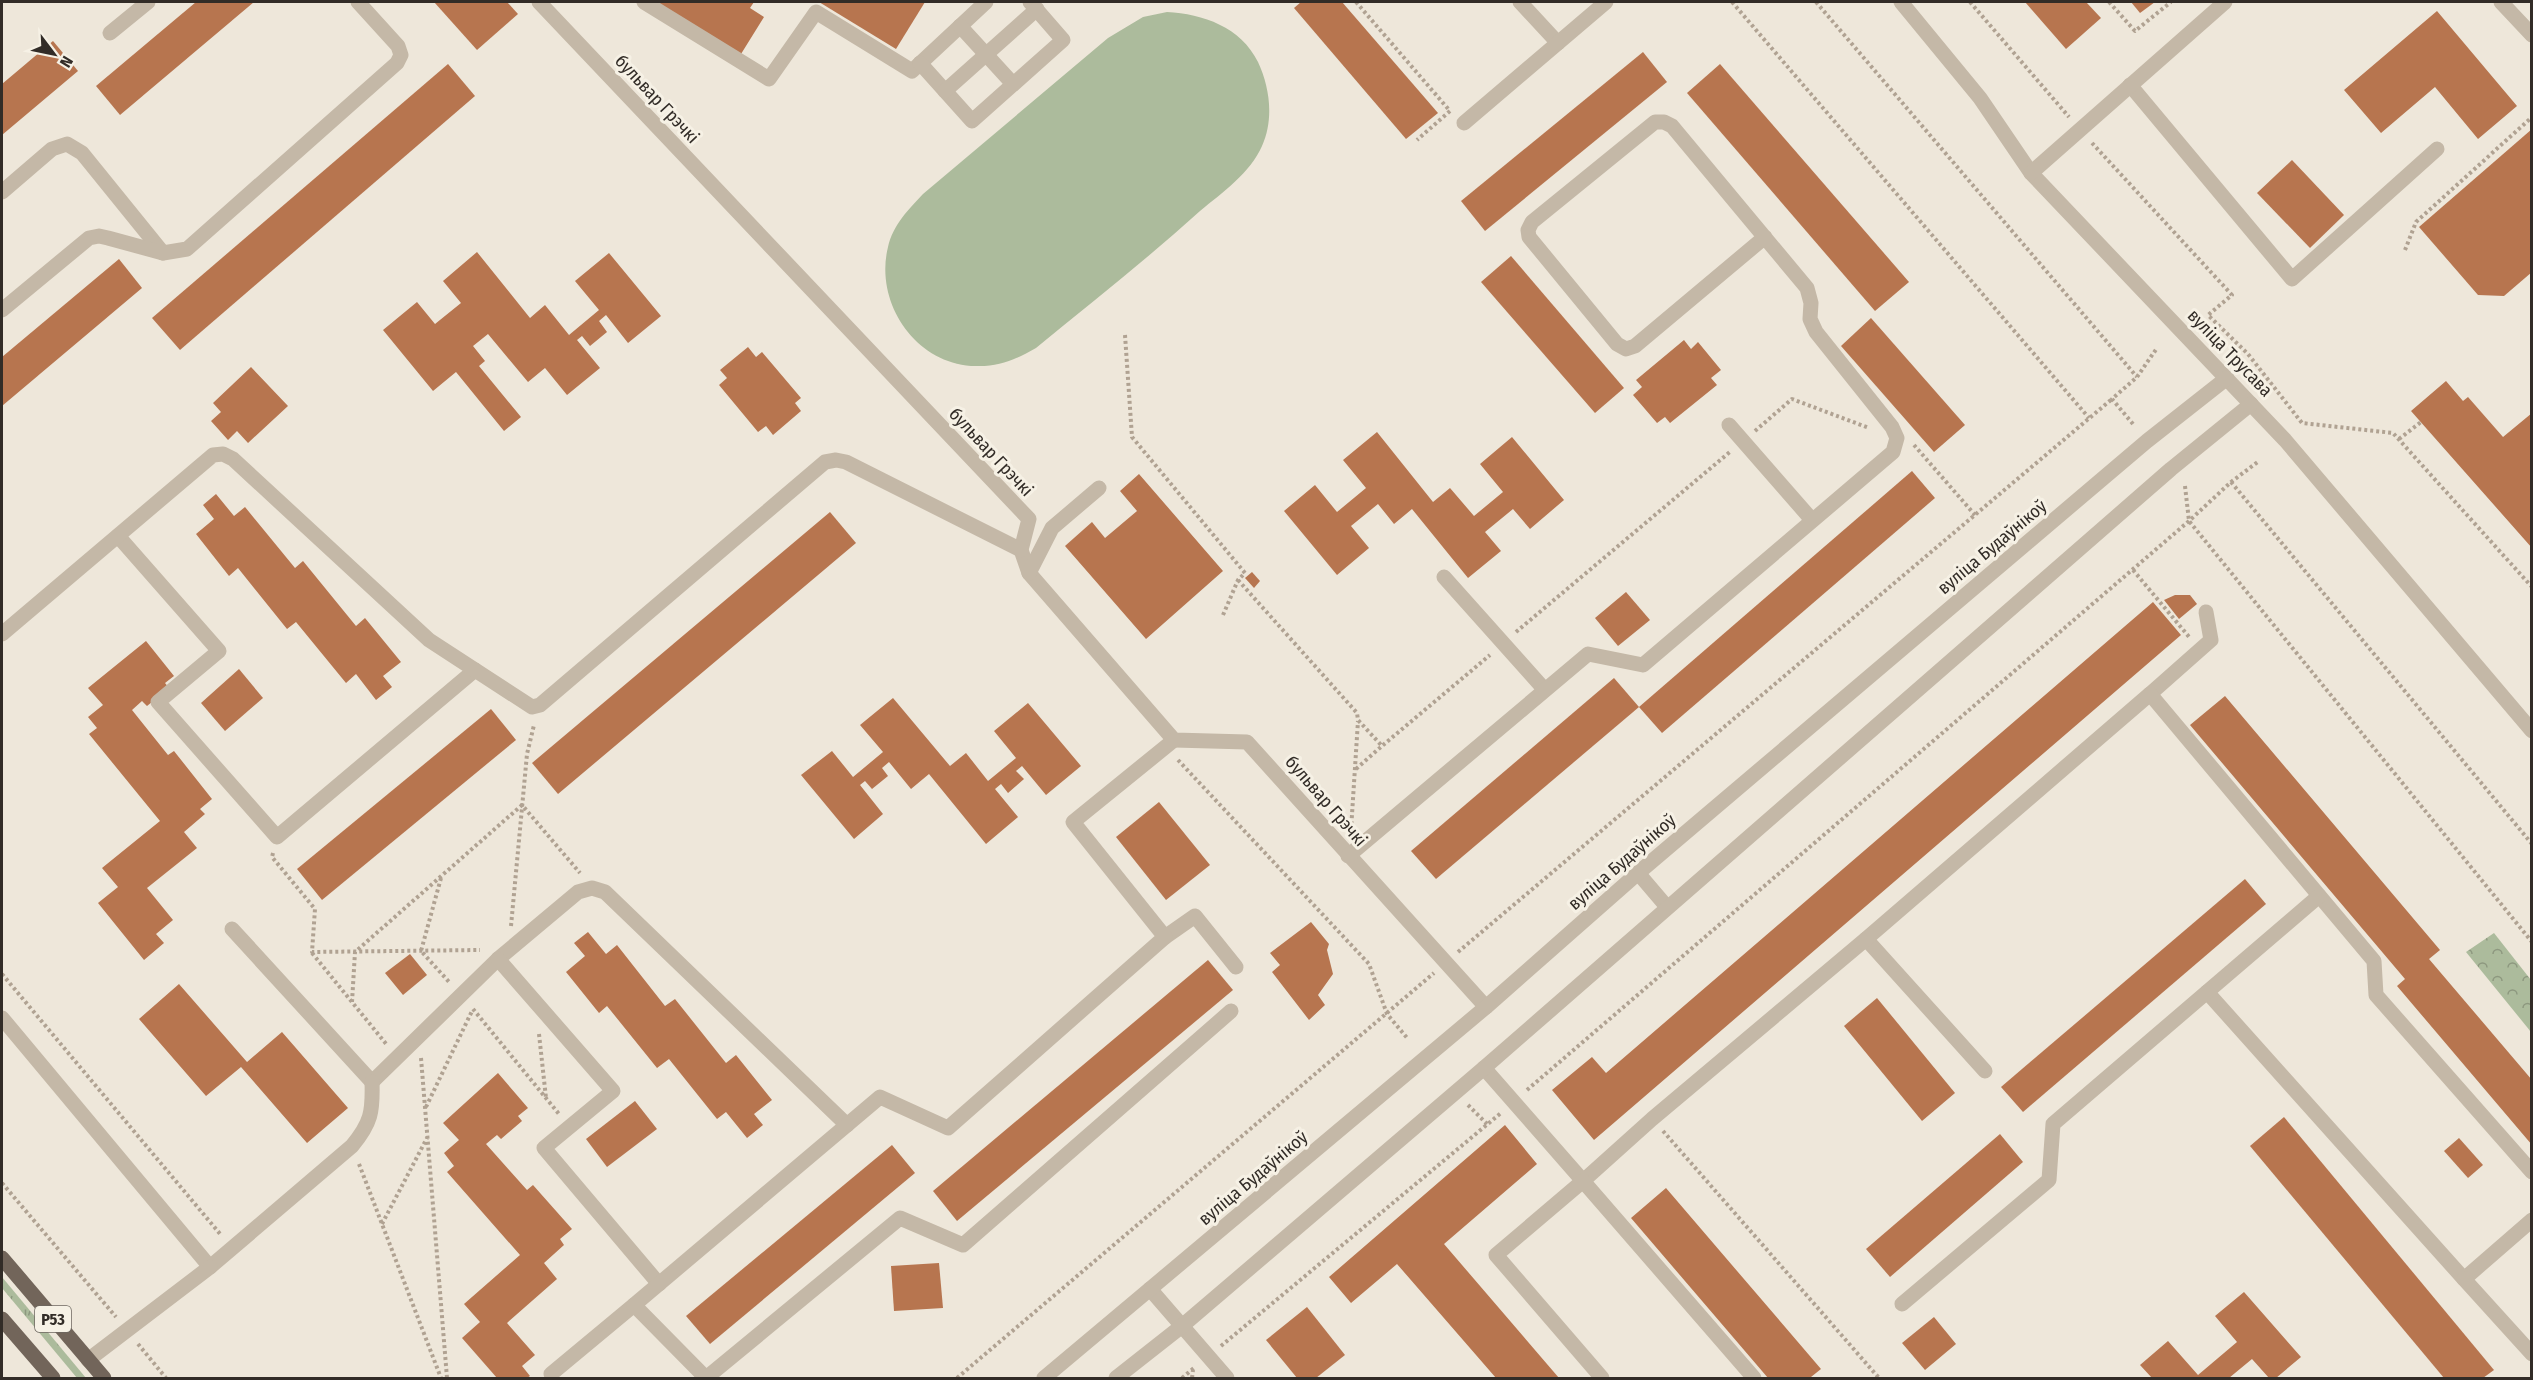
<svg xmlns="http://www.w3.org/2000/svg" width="2533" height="1380" font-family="'Fira Sans Condensed',sans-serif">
<defs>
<pattern id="grass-tufts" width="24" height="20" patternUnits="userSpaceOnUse" patternTransform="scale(1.5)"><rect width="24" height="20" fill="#acbb9c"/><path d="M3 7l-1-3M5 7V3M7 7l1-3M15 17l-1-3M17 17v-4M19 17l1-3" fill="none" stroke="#8d987f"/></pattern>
<pattern id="forest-crowns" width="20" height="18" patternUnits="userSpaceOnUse" patternTransform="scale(1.5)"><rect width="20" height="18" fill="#acbb9c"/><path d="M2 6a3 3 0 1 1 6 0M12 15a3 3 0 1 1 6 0" fill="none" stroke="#8d987f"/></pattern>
</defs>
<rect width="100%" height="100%" fill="#eee7da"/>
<!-- grass -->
<polygon fill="url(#grass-tufts)" points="2,1277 86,1378 77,1378 2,1288"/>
<!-- forest -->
<polygon fill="url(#forest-crowns)" points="2494,933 2531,980 2531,1032 2466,952"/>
<!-- pitch -->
<path fill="#acbb9c" d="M 1167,12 C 1203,14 1241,27 1258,62 C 1270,88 1274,119 1262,146 C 1250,173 1223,192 1200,211 C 1147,259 1091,303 1036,348 C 1017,359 998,367 976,366 C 916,365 874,303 888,247 C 893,225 908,210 923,194 L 1108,38 L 1143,17 Z"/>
<!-- building -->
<g fill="#b7754f">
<polygon points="196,2 254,2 120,115 96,86"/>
<polygon points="434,2 507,2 518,14 477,50"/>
<polygon points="655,2 754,2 750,8 764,17 741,54"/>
<polygon points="819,2 925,2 896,49"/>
<polygon points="1301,2 1342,2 1438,113 1406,139 1294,8"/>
<polygon points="2025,2 2086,2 2101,18 2066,49"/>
<polygon points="2131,2 2155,2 2140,13"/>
<polygon points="2437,11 2517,106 2478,139 2435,87 2381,133 2344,90"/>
<polygon points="53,41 78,71 2,135 2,84"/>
<polygon points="1643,52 1667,82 1485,231 1461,201"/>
<polygon points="448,64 475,96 180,350 152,318"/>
<polygon points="1720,64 1909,282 1875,311 1687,93"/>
<polygon points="2532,129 2532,272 2504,296 2478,295 2419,227"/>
<polygon points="2292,160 2344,215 2310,248 2257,193"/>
<polygon points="477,252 530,318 545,305 569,335 599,310 575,281 609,253 661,316 628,343 606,315 599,321 607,332 590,346 582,336 577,340 600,368 567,395 545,368 528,382 488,334 473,346 485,361 479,366 521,417 504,431 456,372 433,391 383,330 417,302 435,324 461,303 443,281"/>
<polygon points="1511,256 1624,388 1595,413 1481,282"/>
<polygon points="119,259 142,288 2,406 2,357"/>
<polygon points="1871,318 1965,425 1934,452 1841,346"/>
<polygon points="1684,340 1691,349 1698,342 1721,370 1711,378 1717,385 1670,423 1665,417 1657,423 1633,395 1642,387 1636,380"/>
<polygon points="748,347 756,357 762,352 801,398 795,403 801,411 773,435 766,426 758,432 719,385 727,378 720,370"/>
<polygon points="251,367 288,406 248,443 237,431 228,440 211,421 221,412 213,403"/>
<polygon points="2446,381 2463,401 2468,397 2503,437 2532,413 2532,548 2411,411"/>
<polygon points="1377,432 1433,502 1450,488 1474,516 1503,492 1480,464 1512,437 1564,500 1530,529 1513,509 1485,532 1501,551 1468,578 1412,509 1394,524 1378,504 1351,526 1369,548 1337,575 1284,511 1315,485 1337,512 1366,488 1343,460"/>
<polygon points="1912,471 1935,498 1662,733 1639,707"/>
<polygon points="1139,474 1223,571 1146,639 1065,546 1092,522 1105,538 1137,511 1120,491"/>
<polygon points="216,494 234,516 245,507 295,568 303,561 356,626 365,618 401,662 383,676 392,687 376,700 356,674 346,683 296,622 287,629 238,568 229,576 196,534 214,519 203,505"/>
<polygon points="830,512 856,543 558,794 532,763"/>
<polygon points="1252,572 1260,581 1254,588 1245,578"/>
<polygon points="1626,592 1650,620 1618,646 1595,618"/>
<polygon points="2175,595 2190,595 2197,604 2179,619 2164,600"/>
<polygon points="2153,602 2181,635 1594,1140 1552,1090 1592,1057 1606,1073"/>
<polygon points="146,641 174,676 165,683 169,688 147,706 142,701 132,710 168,755 174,751 212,799 200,809 205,814 184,832 197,848 147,888 173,920 156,934 164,943 144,960 98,903 118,887 102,868 160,821 89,734 97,728 88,717 103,705 88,688"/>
<polygon points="239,669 263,698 225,731 201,703"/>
<polygon points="1614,678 1639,707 1436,879 1411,851"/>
<polygon points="2225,696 2440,950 2429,959 2532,1080 2532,1145 2397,986 2405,979 2190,725"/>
<polygon points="893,698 950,766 966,753 988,781 1016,758 994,731 1028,703 1081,766 1046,795 1022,766 1016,771 1024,779 1008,793 1001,784 995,789 1018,817 986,844 929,774 911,789 889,762 882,768 888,776 872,789 865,781 860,785 883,814 854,839 801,775 832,751 853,777 883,752 860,725"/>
<polygon points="491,709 516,740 322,900 297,869"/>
<polygon points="1159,802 1210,865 1166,900 1116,837"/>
<polygon points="2245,879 2266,904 2023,1112 2001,1087"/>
<polygon points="1311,922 1329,944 1327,950 1333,974 1318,995 1325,1005 1309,1020 1272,972 1280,965 1270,953"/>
<polygon points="588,932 606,954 617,945 665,1006 675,999 726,1063 736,1055 772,1100 754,1114 763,1125 747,1138 726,1112 717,1119 669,1059 657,1068 607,1006 599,1013 566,972 585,956 574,943"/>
<polygon points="410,954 427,975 403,995 385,973"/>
<polygon points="1208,960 1233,990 957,1221 933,1191"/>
<polygon points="179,984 247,1062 282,1032 348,1108 307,1143 241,1067 206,1096 139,1019"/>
<polygon points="1877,998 1955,1093 1922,1121 1844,1026"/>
<polygon points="498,1073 528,1108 518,1116 522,1121 501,1139 497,1135 486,1144 527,1190 533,1185 572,1229 560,1239 564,1245 544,1263 557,1279 507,1323 535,1355 522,1366 530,1376 527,1378 497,1378 462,1338 480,1322 464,1304 520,1255 447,1172 454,1166 444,1153 459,1140 443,1123"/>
<polygon points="635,1101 657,1129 607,1167 586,1139"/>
<polygon points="2284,1117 2494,1370 2483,1378 2444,1378 2250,1146"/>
<polygon points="1505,1125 1537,1164 1444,1244 1559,1378 1496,1378 1397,1264 1351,1303 1329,1277"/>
<polygon points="2000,1134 2023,1162 1890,1277 1866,1249"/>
<polygon points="2459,1138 2483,1165 2468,1178 2444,1151"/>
<polygon points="892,1145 915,1173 710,1344 686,1316"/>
<polygon points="1666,1188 1821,1369 1811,1377 1812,1378 1768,1378 1631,1218"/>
<polygon points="939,1263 943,1308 894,1311 891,1266"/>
<polygon points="2244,1292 2301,1357 2276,1378 2269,1378 2252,1359 2229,1378 2152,1378 2140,1365 2168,1341 2198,1375 2237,1342 2215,1316"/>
<polygon points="1307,1307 1345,1355 1316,1378 1297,1378 1266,1340"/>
<polygon points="1934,1317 1956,1344 1925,1370 1902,1343"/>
</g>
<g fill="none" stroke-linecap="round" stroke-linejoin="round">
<!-- path -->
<g stroke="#b0a292" stroke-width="4" stroke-dasharray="3 3" stroke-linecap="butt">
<polyline points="1356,2 1450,111 1417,140"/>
<polyline points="1732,2 2089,418"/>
<polyline points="1816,2 2137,377"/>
<polyline points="1970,2 2069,117"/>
<polyline points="2109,2 2135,31 2171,2"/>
<polyline points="2092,143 2232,295 2208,315 2248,354 2302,423 2393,433 2532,587"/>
<polyline points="2405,250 2416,222 2532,117"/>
<polyline points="1125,335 1132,437 1245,573 1238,580 1223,615"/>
<polyline points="2133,424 2112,399 2137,377 2157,348"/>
<polyline points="1755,431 1792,399 1869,428"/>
<polyline points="2399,439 2421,422"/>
<polyline points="1914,445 1975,515"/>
<polyline points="2231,482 2532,844"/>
<polyline points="2185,486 2189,521 2532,942"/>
<polyline points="2133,570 2190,638"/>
<polyline points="1238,580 1357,713 1358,720 1382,746 1490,655"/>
<polyline points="1516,632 1731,451"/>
<polyline points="1178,760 1369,964 1387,1014 1408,1039"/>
<polyline points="1356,769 1382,746"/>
<polyline points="1351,830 1358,721"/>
<polyline points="273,853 272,857 315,909 312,952 480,950"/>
<polyline points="441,878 421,951 450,983"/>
<polyline points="511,926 527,754 534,725"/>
<polyline points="1458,952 2112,399"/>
<polyline points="312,953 387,1045"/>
<polyline points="2,974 221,1235"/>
<polyline points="352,1002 355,952 522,805 580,873"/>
<polyline points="473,1009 559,1114"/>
<polyline points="539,1034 546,1098"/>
<polyline points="421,1058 447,1378"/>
<polyline points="1527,1090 2189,521 2231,482 2259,461"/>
<polyline points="1468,1105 1487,1124"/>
<polyline points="426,1107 472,1011"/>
<polyline points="1663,1131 1879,1378"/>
<polyline points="359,1164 441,1378"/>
<polyline points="2,1183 116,1317"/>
<polyline points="382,1224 427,1138"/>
<polyline points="138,1344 166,1378"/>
<polyline points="1221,1346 1501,1113"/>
<polyline points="957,1378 1434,973"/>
<polyline points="1182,1378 1194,1368"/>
<polyline points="1192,1378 1193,1370"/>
</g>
<!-- minor -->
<g stroke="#c4b8a7" stroke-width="15">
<polyline points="539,2 1029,519 1021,550 1029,573 1174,740 1247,742 1486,1007"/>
<polyline points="644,2 769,79 816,12 912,71 986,2"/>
<polyline points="1520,2 1558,43"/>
<polyline points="1901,2 1980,98 2031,173 2285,440 2532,731"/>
<polyline points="2501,2 2532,35"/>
<polyline points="960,26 1013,84"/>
<polyline points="110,33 148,2"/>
<polyline points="920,63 972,121 1063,40 1030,2"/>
<polyline points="2130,85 2292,279 2437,149"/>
<polyline points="945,91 1037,9"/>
<polyline points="1464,123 1606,2"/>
<polyline points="2031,173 2225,2"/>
<polyline points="2,192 52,149 67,144 82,153 163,253"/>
<polyline points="2,310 89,238 99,236 108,238 163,253 187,249 397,63 401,55 398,46 358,2"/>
<polyline points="1729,425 1812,520"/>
<polyline points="118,536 219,651 158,702 277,837 475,670"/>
<polyline points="1029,573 1052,528 1099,488"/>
<polyline points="1444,577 1544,689"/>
<polyline points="2,634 213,455 223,454 233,459 429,640 532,707 540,705 825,462 836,460 846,462 1021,550"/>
<polyline points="2150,694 2211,640 2206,612"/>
<polyline points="1348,856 1588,654 1643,665 1893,452 1897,438 1892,427 1816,332 1810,319 1811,303 1807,288 1672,126 1664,122 1655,122 1532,222 1528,230 1529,237 1617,344 1626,349 1635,346 1765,237"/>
<polyline points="1638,873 1667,907"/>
<polyline points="232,929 372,1082 498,959 578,892 592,888 605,892 847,1125"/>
<polyline points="1165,937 1195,916 1236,967"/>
<polyline points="1866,939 1985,1071"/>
<polyline points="498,959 613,1091 544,1148 659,1284"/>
<polyline points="2207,992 2464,1279 2532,1220"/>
<path d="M 2,1018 L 210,1267 L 352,1146 C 371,1123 373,1112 372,1082"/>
<polyline points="1484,1068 1583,1181 1652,1119 1866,939 2150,694 2374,961 2376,995 2532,1172"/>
<polyline points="2464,1279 2532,1354"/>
<polyline points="1150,1289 1227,1378"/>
<polyline points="1902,1304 2049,1180 2053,1124 2319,896"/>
<polyline points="88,1360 210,1267"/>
<polyline points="551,1374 634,1305"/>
<polyline points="706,1378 634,1305 880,1097 948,1128 1165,937 1073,822 1174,740"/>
<polyline points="706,1378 900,1218 963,1245 1231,1011"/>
<polyline points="1044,1378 1486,1007 1638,873 2147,441 2227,378"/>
<polyline points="1116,1378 1182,1326 1484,1068 2171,469 2251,404"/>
<polyline points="1602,1378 1496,1255 1583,1181 1754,1378"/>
</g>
<!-- major -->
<g stroke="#72655a" stroke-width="15">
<polyline points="2,1258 104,1378"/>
<polyline points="2,1319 53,1378"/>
</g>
</g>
<g text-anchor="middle" stroke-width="6" stroke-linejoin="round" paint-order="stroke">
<!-- shield labels -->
<rect fill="#f6f1e5" stroke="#6d6760" stroke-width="1.5" x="35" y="1306" width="36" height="26" rx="4.5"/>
<g font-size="16" font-weight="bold" fill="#322c27">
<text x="53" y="1325">Р53</text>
</g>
<!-- street labels -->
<g font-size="18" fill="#322c27" stroke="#f6f1e5">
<text transform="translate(657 99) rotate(47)" y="6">бульвар Грэчкі</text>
<text transform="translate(2230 353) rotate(46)" y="6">вуліца Трусава</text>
<text transform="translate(991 452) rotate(47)" y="6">бульвар Грэчкі</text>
<text transform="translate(1992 547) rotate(-40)" y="6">вуліца Будаўнікоў</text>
<text transform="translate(1326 801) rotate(49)" y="6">бульвар Грэчкі</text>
<text transform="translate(1622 862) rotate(-41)" y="6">вуліца Будаўнікоў</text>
<text transform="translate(1253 1178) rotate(-40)" y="6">вуліца Будаўнікоў</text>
</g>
</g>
<!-- border -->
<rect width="2533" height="1380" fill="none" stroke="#322c27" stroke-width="6"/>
<!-- north arrow -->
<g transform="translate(54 54) rotate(122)" stroke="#f6f1e5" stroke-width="4.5" paint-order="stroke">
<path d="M0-4.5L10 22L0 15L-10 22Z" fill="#322c27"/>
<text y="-9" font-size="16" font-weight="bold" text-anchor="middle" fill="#322c27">N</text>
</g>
</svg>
